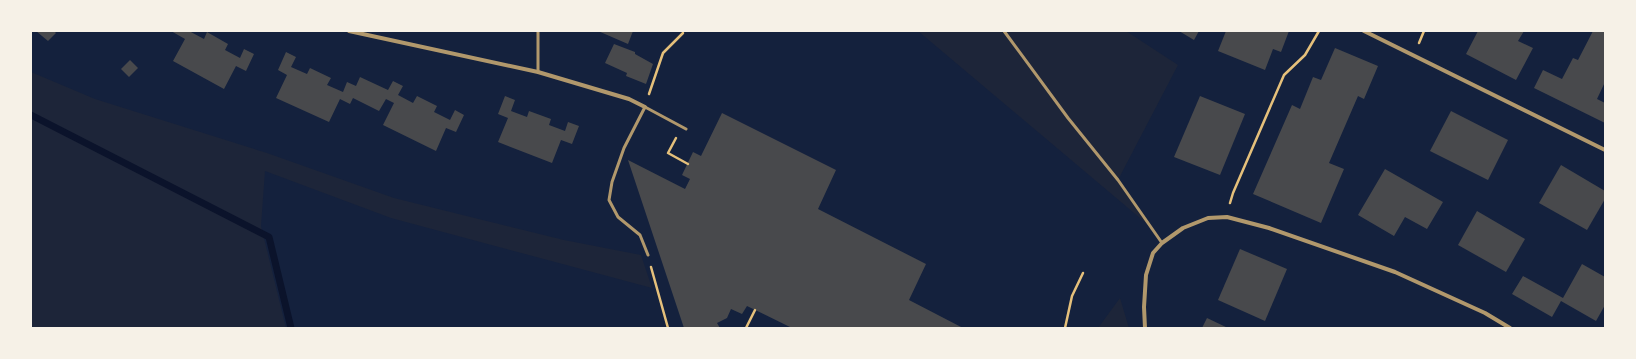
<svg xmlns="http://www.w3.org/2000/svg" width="1636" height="359" font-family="Ubuntu,sans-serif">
<rect width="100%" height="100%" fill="#14213d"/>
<!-- green -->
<g fill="#1d2539">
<polygon points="918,31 1126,31 1178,65 1118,180 1153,229"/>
<polygon points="31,72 95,99 267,153 394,198 564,240 641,255 652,288 391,218 265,171 261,226 286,328 31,328"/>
<polygon points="1120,298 1129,328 1098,328"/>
</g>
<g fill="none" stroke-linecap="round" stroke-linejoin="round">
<!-- stream -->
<polyline stroke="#0b132b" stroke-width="7" points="31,115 269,237 291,328"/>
</g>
<!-- building -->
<g fill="#48494c">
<polygon points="36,31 54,31 56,33 48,41"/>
<polygon points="171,31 189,31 204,39 207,32 228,44 225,50 240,58 244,49 254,54 246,71 236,66 224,89 173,61 185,39"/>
<polygon points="598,31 633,31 628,44"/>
<polygon points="1179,31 1199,31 1194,40"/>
<polygon points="1226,31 1289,31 1281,52 1273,49 1265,70 1218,51"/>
<polygon points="1478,31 1524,31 1518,41 1533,48 1516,80 1466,54"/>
<polygon points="1593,31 1605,31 1605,82 1597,99 1605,103 1605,123 1534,88 1543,70 1562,79 1573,58 1578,60"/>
<polygon points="614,44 635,52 635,54 653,64 646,84 626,76 627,73 605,63"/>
<polygon points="1335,48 1378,66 1364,99 1358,96 1329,163 1344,169 1321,223 1253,194 1292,105 1300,109 1313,77 1321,80"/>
<polygon points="286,52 296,57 291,67 307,74 310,68 331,78 327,85 343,92 347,82 356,86 360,77 388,90 393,81 403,86 398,95 413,103 417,96 437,106 434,112 450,120 455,110 464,115 456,132 446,128 436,151 383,125 394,103 386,99 379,111 353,98 350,104 340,99 329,122 276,98 287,75 278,70"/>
<polygon points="130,60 138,68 129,77 121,69"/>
<polygon points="505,96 515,100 511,111 527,117 529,111 551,119 549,125 565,131 568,122 579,126 572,144 561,140 552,163 498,142 508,118 498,114"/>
<polygon points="1200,96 1245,114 1220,175 1174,157"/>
<polygon points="1451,111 1508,140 1488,180 1430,151"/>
<polygon points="722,113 836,170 818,209 926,264 909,300 963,328 792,328 747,306 742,314 731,309 727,318 717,323 720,328 684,328 628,160 685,189 690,179 682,175 693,152 701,156"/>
<polygon points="1561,165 1605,191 1605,199 1587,230 1539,203"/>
<polygon points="1385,169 1443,202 1427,229 1405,217 1394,236 1358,215"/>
<polygon points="1477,211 1525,239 1506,272 1458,245"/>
<polygon points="1240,249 1287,269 1265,321 1218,300"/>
<polygon points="1582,264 1605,277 1605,305 1596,321 1561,301 1552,317 1512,294 1523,276 1563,298"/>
<polygon points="1207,318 1228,328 1202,328"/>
</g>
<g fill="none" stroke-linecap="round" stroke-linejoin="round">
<!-- path -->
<g stroke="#e5c07b" stroke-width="2.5">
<polyline points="1419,43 1424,31"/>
<polyline points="649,94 663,53 683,33"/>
<polyline points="676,138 668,153 688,164"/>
<polyline points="1230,203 1233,193 1284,75 1305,55 1319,31"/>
<polyline points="651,267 668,328"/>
<polyline points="746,328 755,310"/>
<polyline points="1065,328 1072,296 1083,273"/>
</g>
<!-- service -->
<g stroke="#b1986c" stroke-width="3">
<polyline points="538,31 538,72"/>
<polyline points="1004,31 1068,118 1118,180 1162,243"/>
<polyline points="648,255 640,235 618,217 609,200 612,182 624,148 645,107 686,129"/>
</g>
<!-- minor -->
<g stroke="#b1986c" stroke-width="4">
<polyline points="349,31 538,72 629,99 645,107"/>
<polyline points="1364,31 1605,150"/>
<polyline points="1145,328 1144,307 1146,275 1153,253 1162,243 1183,228 1208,218 1227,217 1269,228 1395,272 1485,313 1510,328"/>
</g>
</g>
<!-- border -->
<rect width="1636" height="359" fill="none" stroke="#f6f1e7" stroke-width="64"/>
</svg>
